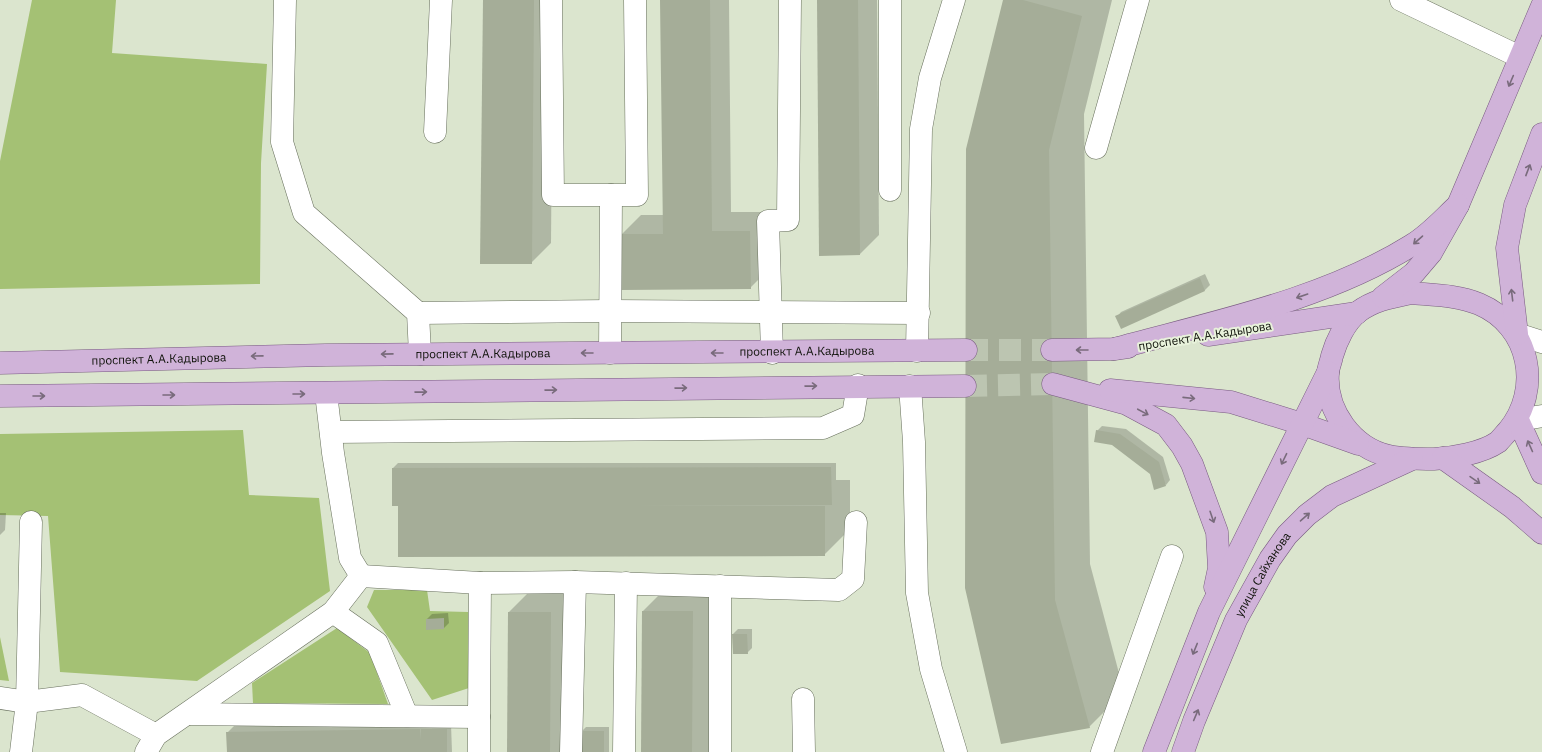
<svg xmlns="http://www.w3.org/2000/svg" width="1542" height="752" font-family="'IBM Plex Sans',sans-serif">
<rect width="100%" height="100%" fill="#dbe5ce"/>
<!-- green -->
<g fill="#a4c174">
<polygon points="32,0 116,0 112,53 267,64 261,163 260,284 0,289 0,161"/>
<polygon points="243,430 249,495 319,498 330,591 197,681 60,672 48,516 0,515 0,434"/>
<polygon points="374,590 427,590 430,611 468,612 469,688 432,700 367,607"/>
<polygon points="337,628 370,653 388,704 253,703 252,683"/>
<polygon points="0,637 9,681 0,680"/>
</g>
<!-- shadow -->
<g fill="#0003">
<polygon points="484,0 553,0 551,243 531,263"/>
<polygon points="661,0 729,0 731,212 769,212 770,268 750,288 621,235 641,215 664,215"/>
<polygon points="818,0 877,0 879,235 860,254"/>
<polygon points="1004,0 1112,0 1084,114 1090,564 1124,692 1089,727 1001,743"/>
<polygon points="1205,274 1210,285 1205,290 1121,327 1117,317 1121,312"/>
<polygon points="1102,426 1126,429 1163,457 1170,480 1166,485 1097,431"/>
<polygon points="398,463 836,463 836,480 850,480 850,529 824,555 399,507 393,468"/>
<polygon points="0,513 6,513 5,530 0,535"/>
<polygon points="669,585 719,586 717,743 709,752 642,752 643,611"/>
<polygon points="535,586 576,586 565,752 508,752 509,612"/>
<polygon points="448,613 449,623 444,628 427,619 432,614"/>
<polygon points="738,629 752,629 752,648 747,653 733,634"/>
<polygon points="247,713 451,724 452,752 228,752 227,733"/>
<polygon points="586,727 609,727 609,752 581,752 581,732"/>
</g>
<!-- building -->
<g fill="#a5ad98">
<polygon points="483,0 534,0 532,264 480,264"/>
<polygon points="660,0 710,0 712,231 750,231 751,289 621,290 620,234 663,234"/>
<polygon points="817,0 858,0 860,255 819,256"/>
<polygon points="1003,0 1023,0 1082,16 1049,150 1055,600 1090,728 1001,744 965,588 966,149"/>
<polygon points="1200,278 1205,291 1121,329 1115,316"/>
<polygon points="1096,430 1120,434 1159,462 1166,486 1154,490 1150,474 1112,445 1094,442"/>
<polygon points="831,467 832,505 630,505 825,506 825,556 398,557 398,506 392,506 392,468"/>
<polygon points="642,611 693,611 692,752 641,752"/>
<polygon points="508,612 551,612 550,752 507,752"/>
<polygon points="444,618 444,629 426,630 426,619"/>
<polygon points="732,634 747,634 748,654 733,654"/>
<polygon points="420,729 420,740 421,729 447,729 447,752 227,752 226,732"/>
<rect x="580" y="731" width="24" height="21"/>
</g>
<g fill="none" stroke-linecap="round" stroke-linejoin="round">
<!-- major-tunnel -->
<g stroke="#bcc5b1" stroke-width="22" stroke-dasharray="22 11" stroke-linecap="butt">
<polyline points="966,350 1052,350"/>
<polyline points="965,386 1053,384"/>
</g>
<defs>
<g id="minor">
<polyline points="285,0 282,142 304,213 418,313 420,354"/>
<polyline points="551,0 553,195 637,195 635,0"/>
<polyline points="890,0 890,190"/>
<polyline points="1401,0 1520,57"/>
<polyline points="435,132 441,0"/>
<polyline points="1096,148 1138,0"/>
<polyline points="418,313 610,311 919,313"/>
<polyline points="1517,334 1542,342"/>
<polyline points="917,351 921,129 930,78 954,0"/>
<polyline points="610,353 611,195"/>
<polyline points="772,353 768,221 788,220 790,0"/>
<polyline points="910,386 914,442 917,593 931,669 956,752"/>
<polyline points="326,393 333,453 350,558 361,576"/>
<polyline points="1518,420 1542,416"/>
<polyline points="331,432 823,428 853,415 858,385"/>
<polyline points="361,576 480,583 575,582 839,590 853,579 856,522"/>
<polyline points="333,612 377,643 407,716"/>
<polyline points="0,698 27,702 82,695 156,735"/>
<polyline points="803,699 804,752"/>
<polyline points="188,714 479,717 480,583"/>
<polyline points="21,752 27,702 31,522"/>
<polyline points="146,752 156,735 333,612 361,576"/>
<polyline points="479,752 479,717"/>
<polyline points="571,752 575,582"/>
<polyline points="624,752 626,583"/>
<polyline points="720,752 720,586"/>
<polyline points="1102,752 1172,556"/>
</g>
<g id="major">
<path d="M 1411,293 C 1433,295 1458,295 1479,304 C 1531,326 1542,390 1508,431 C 1505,434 1501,439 1498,442 C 1482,453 1453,458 1434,459 C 1419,459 1404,459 1389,456 C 1353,448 1325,411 1328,373 C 1328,368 1331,362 1332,356 C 1336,342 1345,322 1358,312 C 1374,300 1392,297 1411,293 Z"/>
<polyline points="1383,297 1414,273 1431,253 1458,205 1542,6"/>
<polyline points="1517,334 1507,248 1515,205 1542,134"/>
<polyline points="1208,335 1357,313"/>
<path d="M 1114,349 C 1213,322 1324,300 1412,245 C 1429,235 1444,218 1458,205"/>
<polyline points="1052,350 1114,349 1128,347"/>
<path id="s1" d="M 0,363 L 326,355 L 966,350"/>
<polyline points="1053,384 1127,404 1166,425 1182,446 1192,464 1217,532 1219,568 1215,587"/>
<polyline points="1110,390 1231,402 1302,424 1358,444"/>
<polyline points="0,396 965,386"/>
<polyline points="1518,420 1542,473"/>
<polyline points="1443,458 1512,507 1542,533"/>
<polyline points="1154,752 1209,612 1328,372"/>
<path id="s2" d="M 1183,752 L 1194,721 L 1236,620 L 1270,559 L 1287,535 L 1307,515 L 1332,496 L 1412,459"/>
</g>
</defs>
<!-- minor casing -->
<use href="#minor" stroke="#676f5c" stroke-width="23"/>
<!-- major casing -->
<use href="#major" stroke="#785a80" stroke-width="23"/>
<!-- minor -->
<use href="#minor" stroke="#fff" stroke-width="22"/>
<!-- major -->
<use href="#major" stroke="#d0b3d9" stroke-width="22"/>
</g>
<!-- one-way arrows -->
<defs><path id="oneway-shaft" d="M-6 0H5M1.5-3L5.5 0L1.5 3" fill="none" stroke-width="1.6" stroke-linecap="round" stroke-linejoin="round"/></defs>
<g stroke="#796b7c">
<use href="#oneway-shaft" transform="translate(1511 81) rotate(113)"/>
<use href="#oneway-shaft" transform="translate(1528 170) rotate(-69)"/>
<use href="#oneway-shaft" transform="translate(1418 240) rotate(139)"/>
<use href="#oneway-shaft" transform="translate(1512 295) rotate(-97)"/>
<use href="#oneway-shaft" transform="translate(1302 296) rotate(161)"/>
<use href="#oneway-shaft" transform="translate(1082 350) rotate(180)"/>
<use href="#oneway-shaft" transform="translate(587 353) rotate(180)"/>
<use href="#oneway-shaft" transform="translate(717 353) rotate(180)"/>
<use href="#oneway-shaft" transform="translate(387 354) rotate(179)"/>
<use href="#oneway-shaft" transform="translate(257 356) rotate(179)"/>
<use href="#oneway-shaft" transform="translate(811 386) rotate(-1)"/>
<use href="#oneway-shaft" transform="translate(681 388) rotate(-1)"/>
<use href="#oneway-shaft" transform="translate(551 390) rotate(-1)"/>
<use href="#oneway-shaft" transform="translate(421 392) rotate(-1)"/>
<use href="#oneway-shaft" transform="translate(299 394)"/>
<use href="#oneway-shaft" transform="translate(169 395)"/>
<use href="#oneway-shaft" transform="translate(39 396)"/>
<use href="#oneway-shaft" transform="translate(1189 398) rotate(6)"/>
<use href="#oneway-shaft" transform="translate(1143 412) rotate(28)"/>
<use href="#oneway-shaft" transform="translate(1530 446) rotate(-114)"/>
<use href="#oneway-shaft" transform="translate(1284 459) rotate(116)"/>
<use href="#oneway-shaft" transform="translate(1475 480) rotate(35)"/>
<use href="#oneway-shaft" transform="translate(1212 517) rotate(71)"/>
<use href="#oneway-shaft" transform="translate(1305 517) rotate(-41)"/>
<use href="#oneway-shaft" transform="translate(1195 649) rotate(112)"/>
<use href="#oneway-shaft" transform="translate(1196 715) rotate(-67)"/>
</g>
<g text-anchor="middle" stroke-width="4" stroke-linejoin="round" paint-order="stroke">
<!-- street labels -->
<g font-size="12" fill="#0f120a" stroke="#e8f2db">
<text transform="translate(1205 336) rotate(-9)" y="4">проспект А.А.Кадырова</text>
<text dy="4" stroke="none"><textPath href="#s1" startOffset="807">проспект А.А.Кадырова</textPath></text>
<text dy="4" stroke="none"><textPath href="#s1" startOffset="483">проспект А.А.Кадырова</textPath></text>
<text dy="4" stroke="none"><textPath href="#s1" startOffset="159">проспект А.А.Кадырова</textPath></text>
<text dy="4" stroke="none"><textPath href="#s2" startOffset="195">улица Сайханова</textPath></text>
</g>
</g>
</svg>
